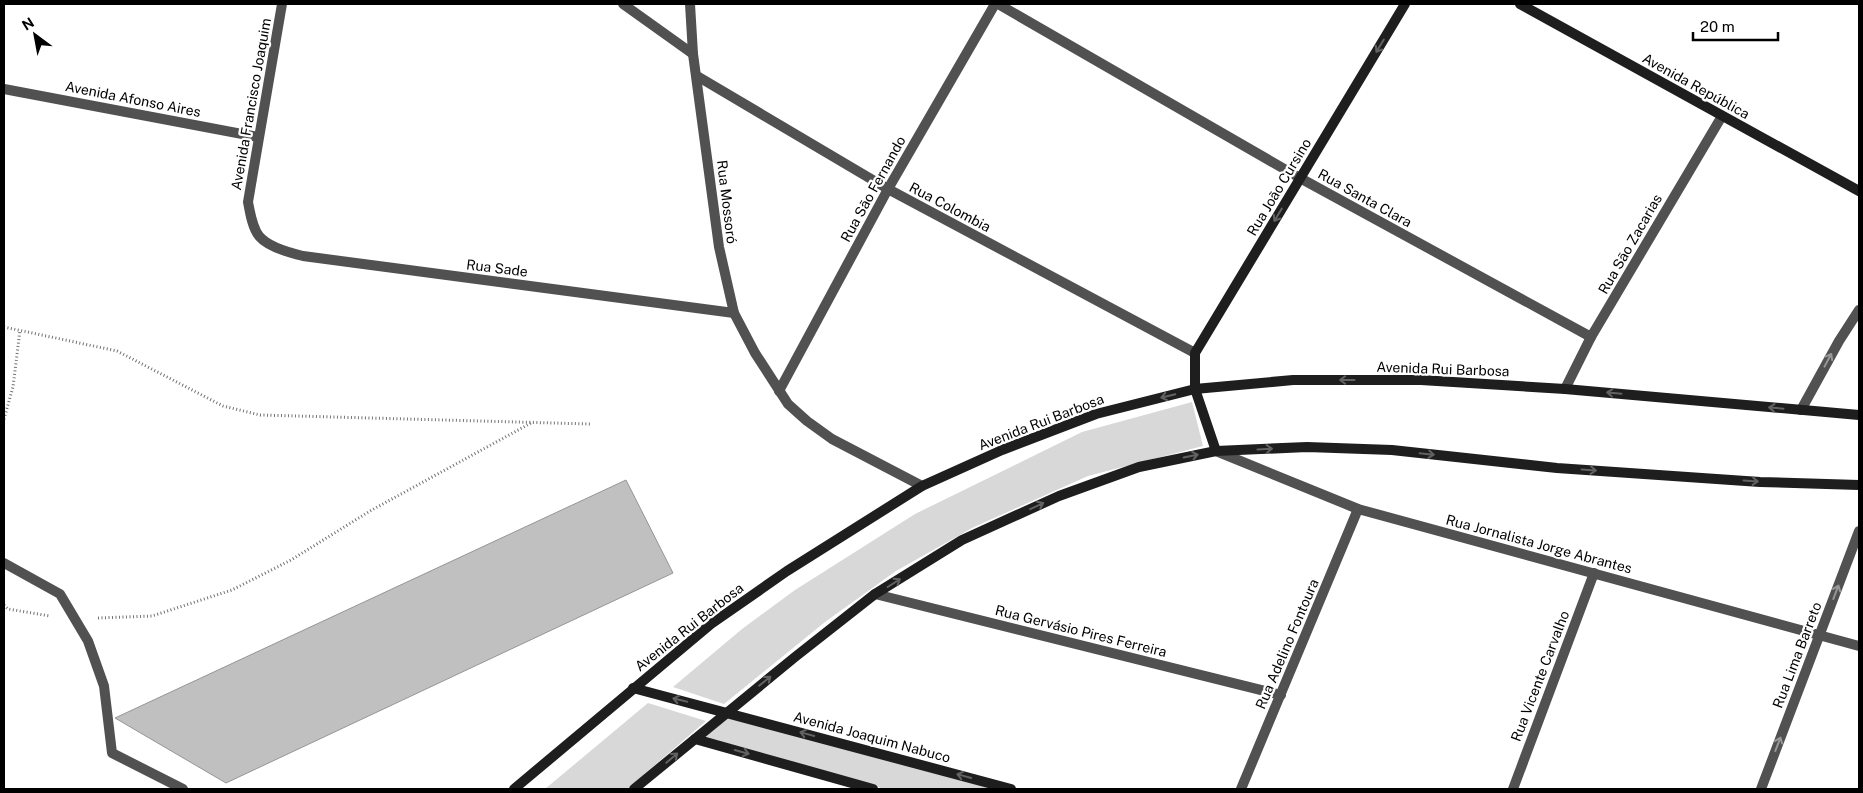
<svg xmlns="http://www.w3.org/2000/svg" width="1863" height="793" font-family="'Public Sans',sans-serif">
<rect width="100%" height="100%" fill="#fff"/>
<!-- green -->
<g fill="#d8d8d8">
<polygon points="1192,402 1203,446 1088,476 974,527 896,571 825,622 724,704 673,687 742,629 795,590 915,514 1082,432"/>
<polygon points="648,703 706,721 627,789 545,789"/>
<polygon points="728,714 992,789 885,789 698,738"/>
</g>
<!-- building -->
<polygon fill="#c0c0c0" stroke="#959595" points="626,480 673,573 226,783 115,718"/>
<g fill="none" stroke-linecap="round" stroke-linejoin="round">
<!-- path -->
<g stroke="#737373" stroke-width="3" stroke-dasharray="1 2.5" stroke-linecap="butt">
<polyline points="4,327 117,351 223,406 260,415 590,424"/>
<polyline points="4,419 13,387 20,330"/>
<polyline points="4,605 8,609 50,616"/>
<polyline points="98,618 152,616 232,590 291,560 370,511 531,423"/>
</g>
<!-- street -->
<g stroke="#515151" stroke-width="10">
<path d="M 282,4 L 248,202 C 250,212 252,227 259,236 C 268,247 290,253 303,256 L 734,313"/>
<polyline points="623,4 693,54"/>
<polyline points="690,4 693,54 719,247 734,313 755,353 788,404 807,421 832,439 922,486"/>
<polyline points="998,4 1300,178 1591,337"/>
<polyline points="697,76 888,189 1195,353"/>
<polyline points="4,89 258,137"/>
<polyline points="1565,389 1591,337 1722,116"/>
<polyline points="779,391 888,189 995,4"/>
<polyline points="1801,410 1839,341 1859,310"/>
<polyline points="1216,451 1358,509 1859,646"/>
<polyline points="4,563 60,594 88,641 104,686 112,753 183,789"/>
<polyline points="875,594 1281,695"/>
<polyline points="1241,789 1358,509"/>
<polyline points="1513,789 1594,573"/>
<polyline points="1761,789 1859,531"/>
</g>
<!-- secondary -->
<g stroke="#1e1e1e" stroke-width="10">
<polyline points="1520,4 1859,191"/>
<polyline points="1216,451 1195,389 1195,353 1405,4"/>
<polyline points="633,688 1011,789"/>
<polyline points="695,739 873,789"/>
<polyline points="514,789 711,624 787,571 922,486 1002,450 1096,414 1195,389 1293,380 1421,380 1565,389 1859,415"/>
<polyline points="634,789 795,657 875,594 962,540 1059,496 1139,467 1216,451 1307,447 1392,450 1557,468 1760,482 1859,485"/>
</g>
</g>
<!-- one-way arrows -->
<defs><path id="oneway-shaft" d="M-6 0H5M1.5-3L5.5 0L1.5 3" fill="none" stroke-width="1.6" stroke-linecap="round" stroke-linejoin="round" transform="scale(1.25)"/></defs>
<g stroke="#626262">
<use href="#oneway-shaft" transform="translate(1380 46) rotate(121)"/>
<use href="#oneway-shaft" transform="translate(1278 215) rotate(121)"/>
<use href="#oneway-shaft" transform="translate(1347 380) rotate(180)"/>
<use href="#oneway-shaft" transform="translate(1614 393) rotate(-175)"/>
<use href="#oneway-shaft" transform="translate(1168 396) rotate(166)"/>
<use href="#oneway-shaft" transform="translate(1776 408) rotate(-175)"/>
<use href="#oneway-shaft" transform="translate(1265 449) rotate(-3)"/>
<use href="#oneway-shaft" transform="translate(1427 454) rotate(6)"/>
<use href="#oneway-shaft" transform="translate(1191 456) rotate(-12)"/>
<use href="#oneway-shaft" transform="translate(1589 470) rotate(4)"/>
<use href="#oneway-shaft" transform="translate(1751 481) rotate(4)"/>
<use href="#oneway-shaft" transform="translate(1037 506) rotate(-25)"/>
<use href="#oneway-shaft" transform="translate(894 583) rotate(-32)"/>
<use href="#oneway-shaft" transform="translate(765 681) rotate(-39)"/>
<use href="#oneway-shaft" transform="translate(680 700) rotate(-166)"/>
<use href="#oneway-shaft" transform="translate(807 734) rotate(-165)"/>
<use href="#oneway-shaft" transform="translate(742 752) rotate(16)"/>
<use href="#oneway-shaft" transform="translate(672 758) rotate(-40)"/>
<use href="#oneway-shaft" transform="translate(964 776) rotate(-165)"/>
</g>
<g stroke="#979797">
<use href="#oneway-shaft" transform="translate(1828 360) rotate(-62)"/>
<use href="#oneway-shaft" transform="translate(1836 592) rotate(-69)"/>
<use href="#oneway-shaft" transform="translate(1778 744) rotate(-69)"/>
</g>
<g text-anchor="middle" stroke-width="4.5" stroke-linejoin="round" paint-order="stroke">
<!-- street labels -->
<g font-size="14" fill="#000" stroke="#fff">
<text transform="translate(1696 86) rotate(29)" y="5">Avenida República</text>
<text transform="translate(133 99) rotate(11)" y="5">Avenida Afonso Aires</text>
<text transform="translate(251 104) rotate(-80)" y="5">Avenida Francisco Joaquim</text>
<text transform="translate(1279 187) rotate(-59)" y="5">Rua João Cursino</text>
<text transform="translate(873 189) rotate(-61)" y="5">Rua São Fernando</text>
<text transform="translate(1365 198) rotate(29)" y="5">Rua Santa Clara</text>
<text transform="translate(727 202) rotate(83)" y="5">Rua Mossoró</text>
<text transform="translate(950 207) rotate(28)" y="5">Rua Colombia</text>
<text transform="translate(1630 244) rotate(-60)" y="5">Rua São Zacarias</text>
<text transform="translate(497 268) rotate(7)" y="5">Rua Sade</text>
<text transform="translate(1443 369) rotate(2)" y="5">Avenida Rui Barbosa</text>
<text transform="translate(1041 422) rotate(-21)" y="5">Avenida Rui Barbosa</text>
<text transform="translate(1539 544) rotate(15)" y="5">Rua Jornalista Jorge Abrantes</text>
<text transform="translate(689 627) rotate(-38)" y="5">Avenida Rui Barbosa</text>
<text transform="translate(1081 631) rotate(14)" y="5">Rua Gervásio Pires Ferreira</text>
<text transform="translate(1287 644) rotate(-67)" y="5">Rua Adelino Fontoura</text>
<text transform="translate(1797 655) rotate(-69)" y="5">Rua Lima Barreto</text>
<text transform="translate(1540 676) rotate(-69)" y="5">Rua Vicente Carvalho</text>
<text transform="translate(872 737) rotate(15)" y="5">Avenida Joaquim Nabuco</text>
</g>
</g>
<!-- border -->
<rect width="1863" height="793" fill="none" stroke="#000000" stroke-width="10"/>
<!-- north arrow -->
<g transform="translate(35 35) rotate(328)" stroke="#ffffff" stroke-width="4" paint-order="stroke">
<path d="M0-4L9 19L0 12L-9 19Z" fill="#000000"/>
<text y="-8" font-size="14" font-weight="bold" text-anchor="middle" fill="#000000">N</text>
</g>
<!-- scale -->
<path d="M1693 32v8h85v-8" fill="none" stroke="#000000" stroke-width="2.5"/>
<text x="1700" y="32" font-size="15" fill="#000000" stroke="#ffffff" stroke-width="4" paint-order="stroke">20 m</text>
</svg>
